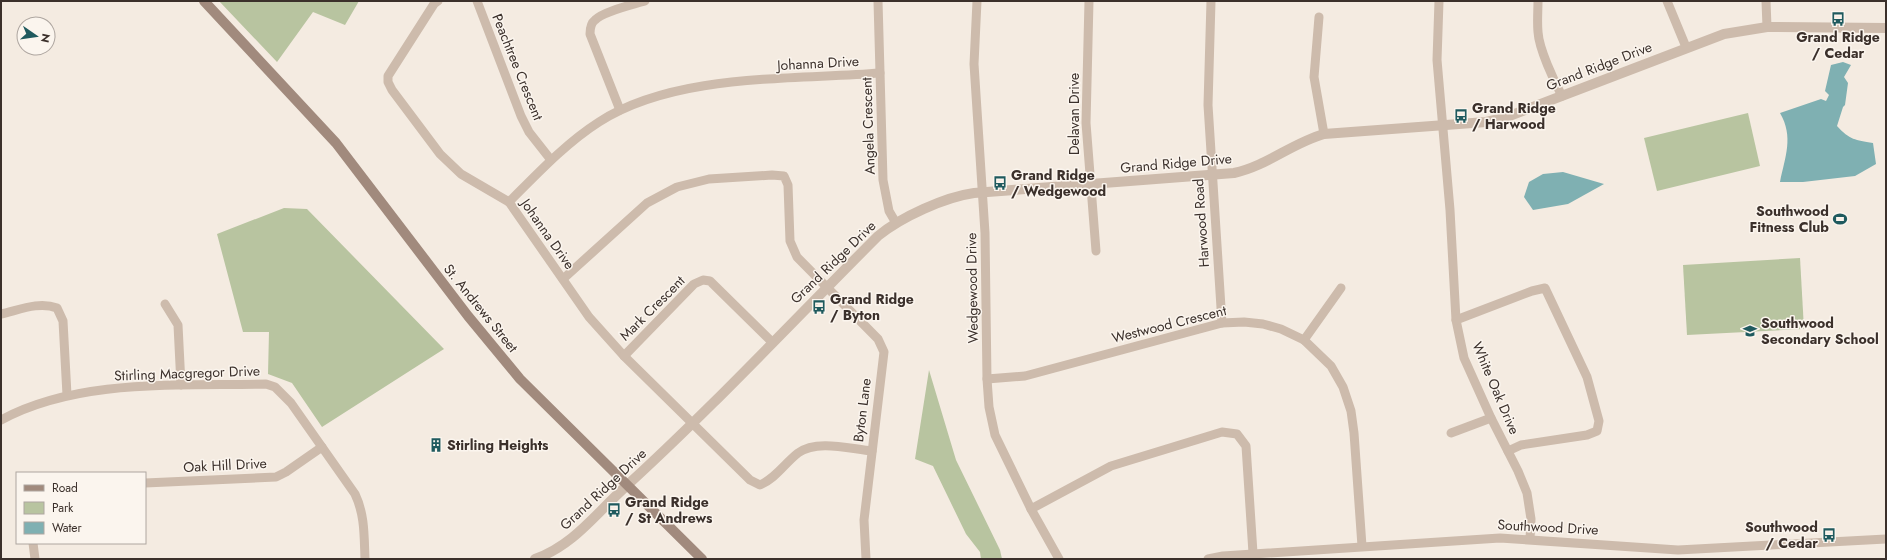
<svg xmlns="http://www.w3.org/2000/svg" width="1887" height="560" font-family="Jost,sans-serif">
<rect width="100%" height="100%" fill="#f4ebe1"/>
<!-- green -->
<g fill="#b8c4a0">
<polygon points="219,1 359,1 345,25 313,12 277,62"/>
<polygon points="1748,113 1760,166 1657,191 1644,138"/>
<polygon points="284,208 307,209 444,349 322,427 292,383 268,374 269,332 243,332 217,234"/>
<polygon points="1800,258 1804,329 1687,335 1683,265"/>
<polygon points="929,370 956,460 1000,550 1002,559 981,559 980,552 966,534 933,466 915,459"/>
</g>
<!-- water -->
<g fill="#7fb0b2">
<path d="M 1843,62 L 1851,65 L 1844,77 L 1848,83 L 1845,105 L 1843,107 L 1837,126 C 1850,140 1855,140 1873,143 L 1876,164 L 1855,176 L 1803,182 L 1780,182 C 1785,157 1794,137 1780,113 L 1821,99 L 1826,101 L 1829,95 L 1825,91 L 1831,65 Z"/>
<polygon points="1563,172 1604,184 1568,204 1533,210 1524,197 1529,182 1543,174"/>
</g>
<g fill="none" stroke-linecap="round" stroke-linejoin="round">
<!-- minor -->
<g stroke="#cdbbac" stroke-width="9">
<path d="M 438,1 L 434,4 L 388,76 L 388,82 L 392,90 L 440,154 L 461,174 L 509,202 L 589,317 L 624,356 L 750,480 L 760,485 C 776,478 784,464 798,453 C 817,439 850,449 872,451"/>
<polyline points="477,1 521,116 529,132 551,160"/>
<polyline points="878,1 883,180 889,211 896,223"/>
<polyline points="977,1 974,64 985,233 987,379 989,407 995,435 1031,509 1059,559"/>
<polyline points="1089,1 1086,123 1096,251"/>
<polyline points="1211,1 1208,105 1222,323"/>
<polyline points="1439,1 1437,60 1450,210 1456,320 1464,358 1491,418 1518,471 1527,493 1531,519 1530,539"/>
<path d="M 1538,1 C 1538,11 1537,22 1538,32 C 1539,49 1554,81 1562,96"/>
<polyline points="1667,1 1686,47"/>
<polyline points="1766,1 1767,27"/>
<polyline points="1319,17 1314,77 1324,134"/>
<path d="M 620,110 L 590,34 C 590,29 591,23 595,20 C 604,11 632,5 645,1"/>
<path d="M 509,202 C 537,174 566,143 599,122 C 675,73 792,80 880,73"/>
<polyline points="563,279 647,203 677,187 709,179 772,175 784,176 788,185 790,241 797,257 878,339 884,352 864,520 866,559"/>
<polyline points="165,304 178,325 181,385"/>
<path d="M 1,314 C 19,310 39,301 57,308 L 63,321 L 67,395"/>
<polyline points="1456,320 1532,291 1545,288 1587,377 1599,421 1597,431 1587,435 1521,445 1508,451"/>
<polyline points="1304,340 1341,288"/>
<polyline points="624,356 694,284 703,280 710,281 772,342"/>
<polyline points="987,379 1025,376 1222,323 1244,322 1263,324 1281,329 1304,340 1331,366 1343,387 1351,411 1354,433 1362,546"/>
<path d="M 1,420 C 78,378 180,386 266,384 L 275,387 L 291,403 L 355,494 C 365,515 364,536 365,559"/>
<polyline points="1451,433 1491,418"/>
<polyline points="145,483 276,477 286,472 322,447"/>
<polyline points="1031,509 1111,466 1222,432 1237,434 1246,446 1253,553"/>
<polyline points="33,543 35,559"/>
<polyline points="1208,559 1223,556 1500,538 1678,550 1886,539"/>
</g>
<!-- tertiary -->
<path stroke="#cdbbac" stroke-width="10" d="M 535,559 C 572,546 594,516 622,490 C 711,409 793,321 878,236 C 901,217 945,197 974,193 L 1234,173 C 1267,166 1292,143 1324,134 L 1486,122 L 1504,118 L 1724,34 L 1767,27 L 1886,28"/>
<!-- secondary -->
<polyline stroke="#a18a7d" stroke-width="10" points="204,1 336,143 468,316 520,379 702,559"/>
</g>
<!-- icons -->
<defs>
<symbol id="bus-bare" viewBox="-9 -9 18 18"><path d="M-5-6H5V4H4V6H2V4H-2V6H-4V4H-5ZM-3.5-4V0h7V-4ZM-3.5 1.2v1.5H-2V1.2ZM2 1.2v1.5H3.5V1.2Z" fill="#1f5a5e" stroke="#fbf5ee" stroke-width="2.5" paint-order="stroke"/></symbol>
<symbol id="stadium-bare" viewBox="-9 -9 18 18"><path d="M0-5a6.5 5 0 1 0 0 10a6.5 5 0 1 0 0-10ZM-3.5-1.8h7v3.6h-7Z" fill="#1f5a5e" stroke="#fbf5ee" stroke-width="2.5" paint-order="stroke"/></symbol>
<symbol id="school-bare" viewBox="-9 -9 18 18"><path d="M0-5L7-2L0 1L-7-2ZM-4 1L0 2.5L4 1V4Q0 6-4 4Z" fill="#1f5a5e" stroke="#fbf5ee" stroke-width="2.5" paint-order="stroke"/></symbol>
<symbol id="building-bare" viewBox="-9 -9 18 18"><path d="M-4-6H4V6H1V3H-1V6H-4ZM-2.5-4.3h1.7v1.8h-1.7ZM.8-4.3h1.7v1.8H.8ZM-2.5-1h1.7V.8h-1.7ZM.8-1h1.7V.8H.8Z" fill="#1f5a5e" stroke="#fbf5ee" stroke-width="2.5" paint-order="stroke"/></symbol>
</defs>
<g fill-rule="evenodd">
<use href="#bus-bare" x="1828" y="9" width="20" height="20"/>
<use href="#bus-bare" x="1451" y="106" width="20" height="20"/>
<use href="#bus-bare" x="990" y="173" width="20" height="20"/>
<use href="#stadium-bare" x="1830" y="209" width="20" height="20"/>
<use href="#bus-bare" x="809" y="297" width="20" height="20"/>
<use href="#school-bare" x="1740" y="321" width="20" height="20"/>
<use href="#building-bare" x="426" y="435" width="20" height="20"/>
<use href="#bus-bare" x="604" y="500" width="20" height="20"/>
<use href="#bus-bare" x="1819" y="525" width="20" height="20"/>
</g>
<g text-anchor="middle" stroke-width="3" stroke-linejoin="round" paint-order="stroke">
<!-- poi labels -->
<g font-size="14" font-weight="bold" fill="#3b302b" stroke="#fbf5ee" text-anchor="start">
<text x="1838" y="42" text-anchor="middle">Grand Ridge<tspan x="1838" dy="16">/ Cedar</tspan></text>
<text x="1472" y="113">Grand Ridge<tspan x="1472" dy="16">/ Harwood</tspan></text>
<text x="1011" y="180">Grand Ridge<tspan x="1011" dy="16">/ Wedgewood</tspan></text>
<text x="1829" y="216" text-anchor="end">Southwood<tspan x="1829" dy="16">Fitness Club</tspan></text>
<text x="830" y="304">Grand Ridge<tspan x="830" dy="16">/ Byton</tspan></text>
<text x="1761" y="328">Southwood<tspan x="1761" dy="16">Secondary School</tspan></text>
<text x="447" y="450">Stirling Heights</text>
<text x="625" y="507">Grand Ridge<tspan x="625" dy="16">/ St Andrews</tspan></text>
<text x="1818" y="532" text-anchor="end">Southwood<tspan x="1818" dy="16">/ Cedar</tspan></text>
</g>
<!-- street labels -->
<g font-size="14" fill="#3b302b" stroke="#fbf5ee">
<text transform="translate(818 63) rotate(-3)" y="5">Johanna Drive</text>
<text transform="translate(1599 66) rotate(-21)" y="5">Grand Ridge Drive</text>
<text transform="translate(518 67) rotate(68)" y="5">Peachtree Crescent</text>
<text transform="translate(1074 114) rotate(-90)" y="5">Delavan Drive</text>
<text transform="translate(868 126) rotate(-92)" y="5">Angela Crescent</text>
<text transform="translate(1176 163) rotate(-5)" y="5">Grand Ridge Drive</text>
<text transform="translate(1201 223) rotate(-94)" y="5">Harwood Road</text>
<text transform="translate(548 234) rotate(55)" y="5">Johanna Drive</text>
<text transform="translate(833 262) rotate(-44)" y="5">Grand Ridge Drive</text>
<text transform="translate(972 288) rotate(-91)" y="5">Wedgewood Drive</text>
<text transform="translate(481 308) rotate(51)" y="5">St. Andrews Street</text>
<text transform="translate(652 308) rotate(-45)" y="5">Mark Crescent</text>
<text transform="translate(1169 324) rotate(-14)" y="5">Westwood Crescent</text>
<text transform="translate(187 373) rotate(-2)" y="5">Stirling Macgregor Drive</text>
<text transform="translate(1496 388) rotate(67)" y="5">White Oak Drive</text>
<text transform="translate(862 410) rotate(-83)" y="5">Byton Lane</text>
<text transform="translate(225 465) rotate(-3)" y="5">Oak Hill Drive</text>
<text transform="translate(603 489) rotate(-43)" y="5">Grand Ridge Drive</text>
<text transform="translate(1548 527) rotate(3)" y="5">Southwood Drive</text>
</g>
</g>
<!-- border -->
<rect width="1887" height="560" fill="none" stroke="#3b302b" stroke-width="4"/>
<!-- legend -->
<rect x="16" y="472" width="130" height="72" fill="#fbf5ee" stroke="#aea6a0"/>
<rect x="24" y="485" width="20" height="6" fill="#a18a7d" stroke="#aea6a0"/>
<text x="52" y="492" font-size="12" fill="#3b302b">Road</text>
<rect x="24" y="502" width="20" height="12" fill="#b8c4a0" stroke="#aea6a0"/>
<text x="52" y="512" font-size="12" fill="#3b302b">Park</text>
<rect x="24" y="522" width="20" height="12" fill="#7fb0b2" stroke="#aea6a0"/>
<text x="52" y="532" font-size="12" fill="#3b302b">Water</text>
<!-- north arrow -->
<g transform="translate(36 36) rotate(103)"><circle r="19" fill="#fbf5ee" stroke="#aea6a0"/>
<path d="M0-3L7 15L0 10L-7 15Z" fill="#1f5a5e"/>
<text y="-6" font-size="11" font-weight="bold" text-anchor="middle" fill="#3b302b">N</text>
</g>
</svg>
